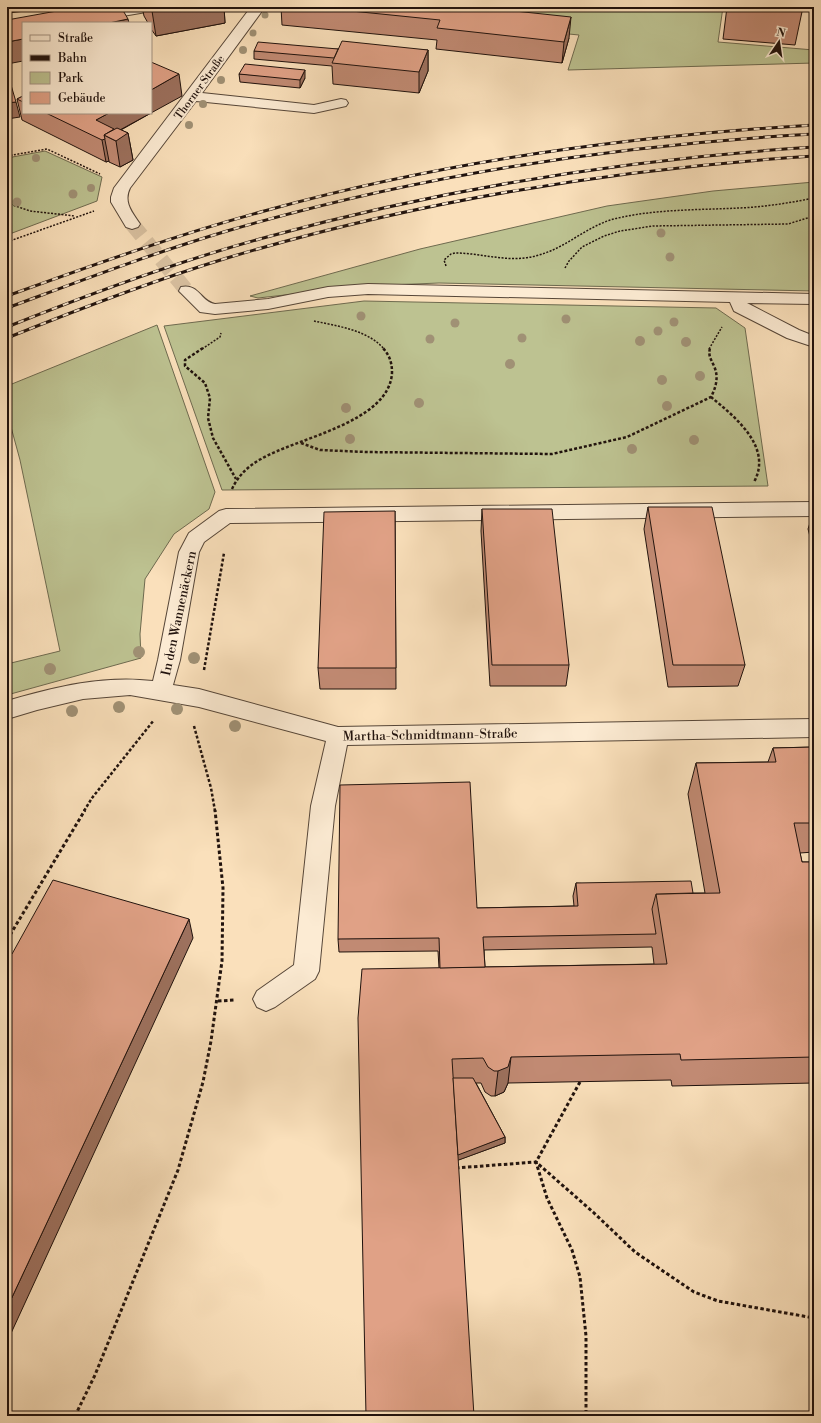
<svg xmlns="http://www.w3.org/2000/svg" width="821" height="1423" font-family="'Libre Bodoni',serif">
<rect width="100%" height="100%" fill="#fae0bb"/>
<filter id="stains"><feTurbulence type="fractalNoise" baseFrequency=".005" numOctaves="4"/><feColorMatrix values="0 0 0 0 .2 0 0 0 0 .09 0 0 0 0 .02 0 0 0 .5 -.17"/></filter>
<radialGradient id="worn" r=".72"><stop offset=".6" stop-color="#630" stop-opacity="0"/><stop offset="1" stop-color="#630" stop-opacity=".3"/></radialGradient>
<!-- green -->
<g fill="#bdc291" stroke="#6e6a4f">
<polygon points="464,7 723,7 718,42 814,50 814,63 568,70 579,35 457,23"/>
<polygon points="45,151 102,177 97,201 7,235 7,158"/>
<polygon points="814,182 814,291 439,283 365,286 258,298 250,296 420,249 607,206 713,191"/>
<polygon points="364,301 716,308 745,328 768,486 222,490 164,326"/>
<polygon points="157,325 215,492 209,509 174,534 145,579 140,634 141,658 7,695 7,664 60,651 20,460 11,427 7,427 7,386"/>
</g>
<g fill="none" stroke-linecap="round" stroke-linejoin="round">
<!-- minor-tunnel -->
<polyline stroke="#d9c1a1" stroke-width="15" stroke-dasharray="15 8" stroke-linecap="butt" points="132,224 187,291"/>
<defs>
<g id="minor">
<polygon points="129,7 159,7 157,10 152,11 82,23 52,23 54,20 59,19"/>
<path d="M 251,7 L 265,7 L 202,93 L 314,105 L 341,99 L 346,100 L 348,103 L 346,106 L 314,113 L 196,101 L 130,188 C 123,202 132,212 140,224 L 138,227 L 132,229 L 126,227 L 111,202 L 111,197 L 114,188 Z"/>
<path d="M 368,284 L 814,294 L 814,304 L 747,303 L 799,330 L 814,336 L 814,347 L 787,338 L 734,311 L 730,302 L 368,294 L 328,297 L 268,309 L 215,314 L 200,312 L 179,291 L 181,287 C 199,283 201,302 215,304 L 268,299 L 328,287 Z"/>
<path d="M 814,502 L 814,516 L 230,523 L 204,542 L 199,552 L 180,660 L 173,685 L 199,689 L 338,727 L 814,719 L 814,737 L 347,745 L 335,806 L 319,971 L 315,979 L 275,1007 L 266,1011 L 257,1007 L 253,999 L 257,991 L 294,965 L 311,806 L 326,741 L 199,707 L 130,695 L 83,699 L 37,710 L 7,719 L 7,701 C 54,687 103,675 153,681 L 158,660 L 179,552 L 189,533 L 219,511 L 226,509 Z"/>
</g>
</defs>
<!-- minor casing -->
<use href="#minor" stroke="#564638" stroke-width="2"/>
<!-- path-far2 -->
<g stroke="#20120d" stroke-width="1.5" stroke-dasharray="2 1.5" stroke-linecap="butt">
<polyline points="7,156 47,149 100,174"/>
<polyline points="7,203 30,211 75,216"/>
<polyline points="7,242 94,211"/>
<path d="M 446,266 L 444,260 L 451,254 L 455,253 C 484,253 510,264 539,255 C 568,247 589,224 618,218 C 658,209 699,210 739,208 C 764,207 789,203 814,198"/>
<polyline points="565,268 569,261 582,247 604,236 620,231 653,226 788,224 814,216"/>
<path d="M 314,321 C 337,326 368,330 384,349"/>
<polyline points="202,349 220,337 221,333"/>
<polyline points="709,349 722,327"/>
</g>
<!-- path-far1 -->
<g stroke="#20120d" stroke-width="2.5" stroke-dasharray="3 2" stroke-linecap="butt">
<polyline points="203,348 185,360 185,366 205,383 210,398 208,418 213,438 236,479"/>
<path d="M 711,397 C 735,417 773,447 754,482"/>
<path d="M 301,443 L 320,450 L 366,452 L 552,454 L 627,437 L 711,397 C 716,387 719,377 714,366 C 711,359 708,356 710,348"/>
<path d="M 232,489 C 238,476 248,466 261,459 C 296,438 389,423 392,373 C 392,363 390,356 383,348"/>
<polyline points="204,670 224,553"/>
<polyline points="194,726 211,788 215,811"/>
<polyline points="84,811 92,798 154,720"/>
</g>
<!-- path -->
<g stroke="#20120d" stroke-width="3" stroke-dasharray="3.5 2.5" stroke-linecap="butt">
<polyline points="7,940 85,810"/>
<polyline points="218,1001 235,1000"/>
<polyline points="580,1082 536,1162 547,1198 572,1250 580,1277 586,1336 586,1416"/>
<polyline points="456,1168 536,1162 593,1212 635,1252 694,1292 718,1301 814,1318"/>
<polyline points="75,1416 95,1375 178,1170 203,1082 211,1041 222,961 223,888 215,810"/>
</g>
<!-- minor -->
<use href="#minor" fill="#fcebd3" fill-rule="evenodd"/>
<defs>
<g id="rail">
<path d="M 7,296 C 93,265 179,234 268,210 C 445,161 630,136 814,125"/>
<path d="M 7,308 C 80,281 153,253 227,231 C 418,175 616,145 814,134"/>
<path d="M 7,327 C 92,293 178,261 267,237 C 446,188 629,159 814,147"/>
<path d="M 7,338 C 79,309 152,281 227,258 C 420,200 613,169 814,156"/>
</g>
</defs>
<!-- rail casing -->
<use href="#rail" stroke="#20120d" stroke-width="3"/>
<!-- rail -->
<use href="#rail" stroke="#fcebd3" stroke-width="2" stroke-dasharray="6" stroke-linecap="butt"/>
</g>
<!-- trees -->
<g fill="#a09175">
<circle cx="265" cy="15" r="3.5"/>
<circle cx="253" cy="33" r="3.5"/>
<circle cx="243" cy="50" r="4"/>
<circle cx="221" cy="80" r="4"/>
<circle cx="203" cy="104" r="4"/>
<circle cx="189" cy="125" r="4"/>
<circle cx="36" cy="158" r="4"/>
<circle cx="91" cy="188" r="4"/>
<circle cx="73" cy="194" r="4.5"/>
<circle cx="17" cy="202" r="4.5"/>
<circle cx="661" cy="233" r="4.5"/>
<circle cx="670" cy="257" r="4.5"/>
<circle cx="361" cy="316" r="4.5"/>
<circle cx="566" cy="319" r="4.5"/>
<circle cx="674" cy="322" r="4.5"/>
<circle cx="455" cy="323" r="4.5"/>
<circle cx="658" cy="331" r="4.5"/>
<circle cx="522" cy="338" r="4.5"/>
<circle cx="430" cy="339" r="4.5"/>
<circle cx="640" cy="341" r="5"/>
<circle cx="686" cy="342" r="5"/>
<circle cx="510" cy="364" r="5"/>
<circle cx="700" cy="376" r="5"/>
<circle cx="662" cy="380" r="5"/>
<circle cx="419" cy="403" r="5"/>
<circle cx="667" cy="406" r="5"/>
<circle cx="346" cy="408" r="5"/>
<circle cx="350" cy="439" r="5"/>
<circle cx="694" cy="440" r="5"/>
<circle cx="632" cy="449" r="5"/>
<circle cx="139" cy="652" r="6"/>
<circle cx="194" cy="658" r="6"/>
<circle cx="50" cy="669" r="6"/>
<circle cx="119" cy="707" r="6"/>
<circle cx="177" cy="709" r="6"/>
<circle cx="72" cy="711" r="6"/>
<circle cx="235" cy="726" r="6"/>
</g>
<!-- wall -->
<g fill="#c18a73" stroke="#20120d" fill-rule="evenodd">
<polygon points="142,7 224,7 225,23 156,36 151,29 151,23 148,23 144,16"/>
<polygon points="281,7 477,7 569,38 562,63 436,49 437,40 282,25"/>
<polygon points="727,7 803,7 795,45 723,39"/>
<polygon points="338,49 428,50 428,71 419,93 333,84 332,66 254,59 254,51"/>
<polygon points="239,74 305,78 300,88 240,82"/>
<polygon points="23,96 23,113 151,113 121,130 128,133 133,160 120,167 109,162 109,161 106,162 22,120 17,99"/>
<polygon points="648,507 745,665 738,686 668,687 644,529"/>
<polygon points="482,509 569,665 566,686 490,686 481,531"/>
<polygon points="814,510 814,552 808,529"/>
<polygon points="395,511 396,689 320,689 318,668"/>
<path d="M 814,747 L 814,852 L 800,853 L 802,862 L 814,862 L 814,1083 L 672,1086 L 671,1080 L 508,1083 L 504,1092 L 495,1096 L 491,1096 L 485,1092 L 481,1083 L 476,1083 L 505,1137 L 505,1143 L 458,1160 L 439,968 L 438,951 L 339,952 L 338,939 L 477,908 L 574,906 L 573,896 L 576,883 L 693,893 L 705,893 L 688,794 L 696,763 L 768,762 L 773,748 ZM 652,947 L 654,964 L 485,967 L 484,950 Z"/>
</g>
<!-- shaded-wall -->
<g fill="#9d715e" stroke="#20120d">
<polygon points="7,7 44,7 44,9 7,13"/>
<polygon points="172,7 224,7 225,23 156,36 152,11"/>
<polygon points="571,17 569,38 562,63 564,42"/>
<polygon points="128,19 129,23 109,23"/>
<polygon points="23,39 23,61 7,64 7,42"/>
<polygon points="428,50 428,71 419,93 419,72"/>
<polygon points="305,70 305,78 300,88 300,80"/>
<polygon points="179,74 182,96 151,113 151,90"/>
<polygon points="16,102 20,117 7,119 7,103"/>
<polygon points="109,113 151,113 118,131 128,133 133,160 120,167 116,141 104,135 109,161 106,162 102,140 96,120"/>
<polygon points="189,919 193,938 7,1342 7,1308"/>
<polygon points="511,1057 508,1083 504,1092 495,1096 498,1071"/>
<polygon points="505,1137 505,1143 456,1161 456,1155"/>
</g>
<!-- building -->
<g fill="#e0a186" stroke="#20120d">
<polygon points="79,7 121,7 128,19 109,23 23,23 23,39 7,42 7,20"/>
<polygon points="150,7 172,7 152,11"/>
<polygon points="312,7 477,7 571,17 564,42 437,28 440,20"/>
<polygon points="769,7 803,7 803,10"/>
<polygon points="342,41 428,50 419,72 332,63"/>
<polygon points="258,42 338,49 334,58 254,51"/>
<polygon points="151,62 179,74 151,90"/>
<polygon points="245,64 305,70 300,80 239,74"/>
<polygon points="7,85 11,85 16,102 7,103"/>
<polygon points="23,96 23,102 17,99"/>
<polygon points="46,113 109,113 96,120 114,129 104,135 105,139 102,140"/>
<polygon points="117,128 128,133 116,141 104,135"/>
<polygon points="648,507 712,507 745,665 673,665"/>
<polygon points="482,509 552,509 569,665 492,665"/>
<polygon points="395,511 396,668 318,668 324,512"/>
<polygon points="814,747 814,823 794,823 802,862 814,862 814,1057 681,1060 680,1054 511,1057 508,1067 498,1071 494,1071 488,1067 483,1058 452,1059 474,1416 366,1416 358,1018 362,969 667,964 656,894 720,893 696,763 776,762 773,748"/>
<polygon points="470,782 477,908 578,906 576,883 691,881 693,893 656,894 652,909 656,934 483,937 485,967 440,968 439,938 338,939 340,785"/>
<polygon points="53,880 189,919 7,1308 7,953 12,954"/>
<polygon points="453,1078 473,1078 505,1137 458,1155"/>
</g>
<g text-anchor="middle" stroke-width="4" stroke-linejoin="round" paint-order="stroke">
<!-- far-street labels -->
<g font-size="11" fill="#20120d" stroke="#fcebd3">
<text transform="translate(199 87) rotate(-54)" y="4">Thorner Straße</text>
</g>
<!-- street labels -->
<g font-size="13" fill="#20120d" stroke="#fcebd3">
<text transform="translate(178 613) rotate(-78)" y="5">In den Wannenäckern</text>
<text transform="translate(430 734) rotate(-1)" y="5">Martha-Schmidtmann-Straße</text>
</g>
</g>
<!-- margin -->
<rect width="821" height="1423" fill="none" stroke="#fae0bb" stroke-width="24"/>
<rect x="8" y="8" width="805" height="1407" fill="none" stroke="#20120d" stroke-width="2"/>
<rect x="12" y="12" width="797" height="1399" fill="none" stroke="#20120d"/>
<!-- legend -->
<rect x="22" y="22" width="130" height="92" fill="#fcebd3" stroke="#a49484"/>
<rect x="30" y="35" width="20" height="6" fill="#fcebd3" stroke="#a49484"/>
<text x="58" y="42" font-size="12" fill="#20120d">Straße</text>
<rect x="30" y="55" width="20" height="6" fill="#20120d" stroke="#a49484"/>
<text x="58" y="62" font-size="12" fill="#20120d">Bahn</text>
<rect x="30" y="72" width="20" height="12" fill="#bdc291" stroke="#a49484"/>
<text x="58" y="82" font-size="12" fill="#20120d">Park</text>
<rect x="30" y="92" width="20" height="12" fill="#e0a186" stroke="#a49484"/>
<text x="58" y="102" font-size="12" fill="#20120d">Gebäude</text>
<!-- north arrow -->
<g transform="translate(779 42) rotate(13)" stroke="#fcebd3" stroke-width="3" paint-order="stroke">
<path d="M0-3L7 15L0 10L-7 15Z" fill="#20120d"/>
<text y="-6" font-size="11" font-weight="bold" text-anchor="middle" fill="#20120d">N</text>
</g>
<rect width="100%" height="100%" filter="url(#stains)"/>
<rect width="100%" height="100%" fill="url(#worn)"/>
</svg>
